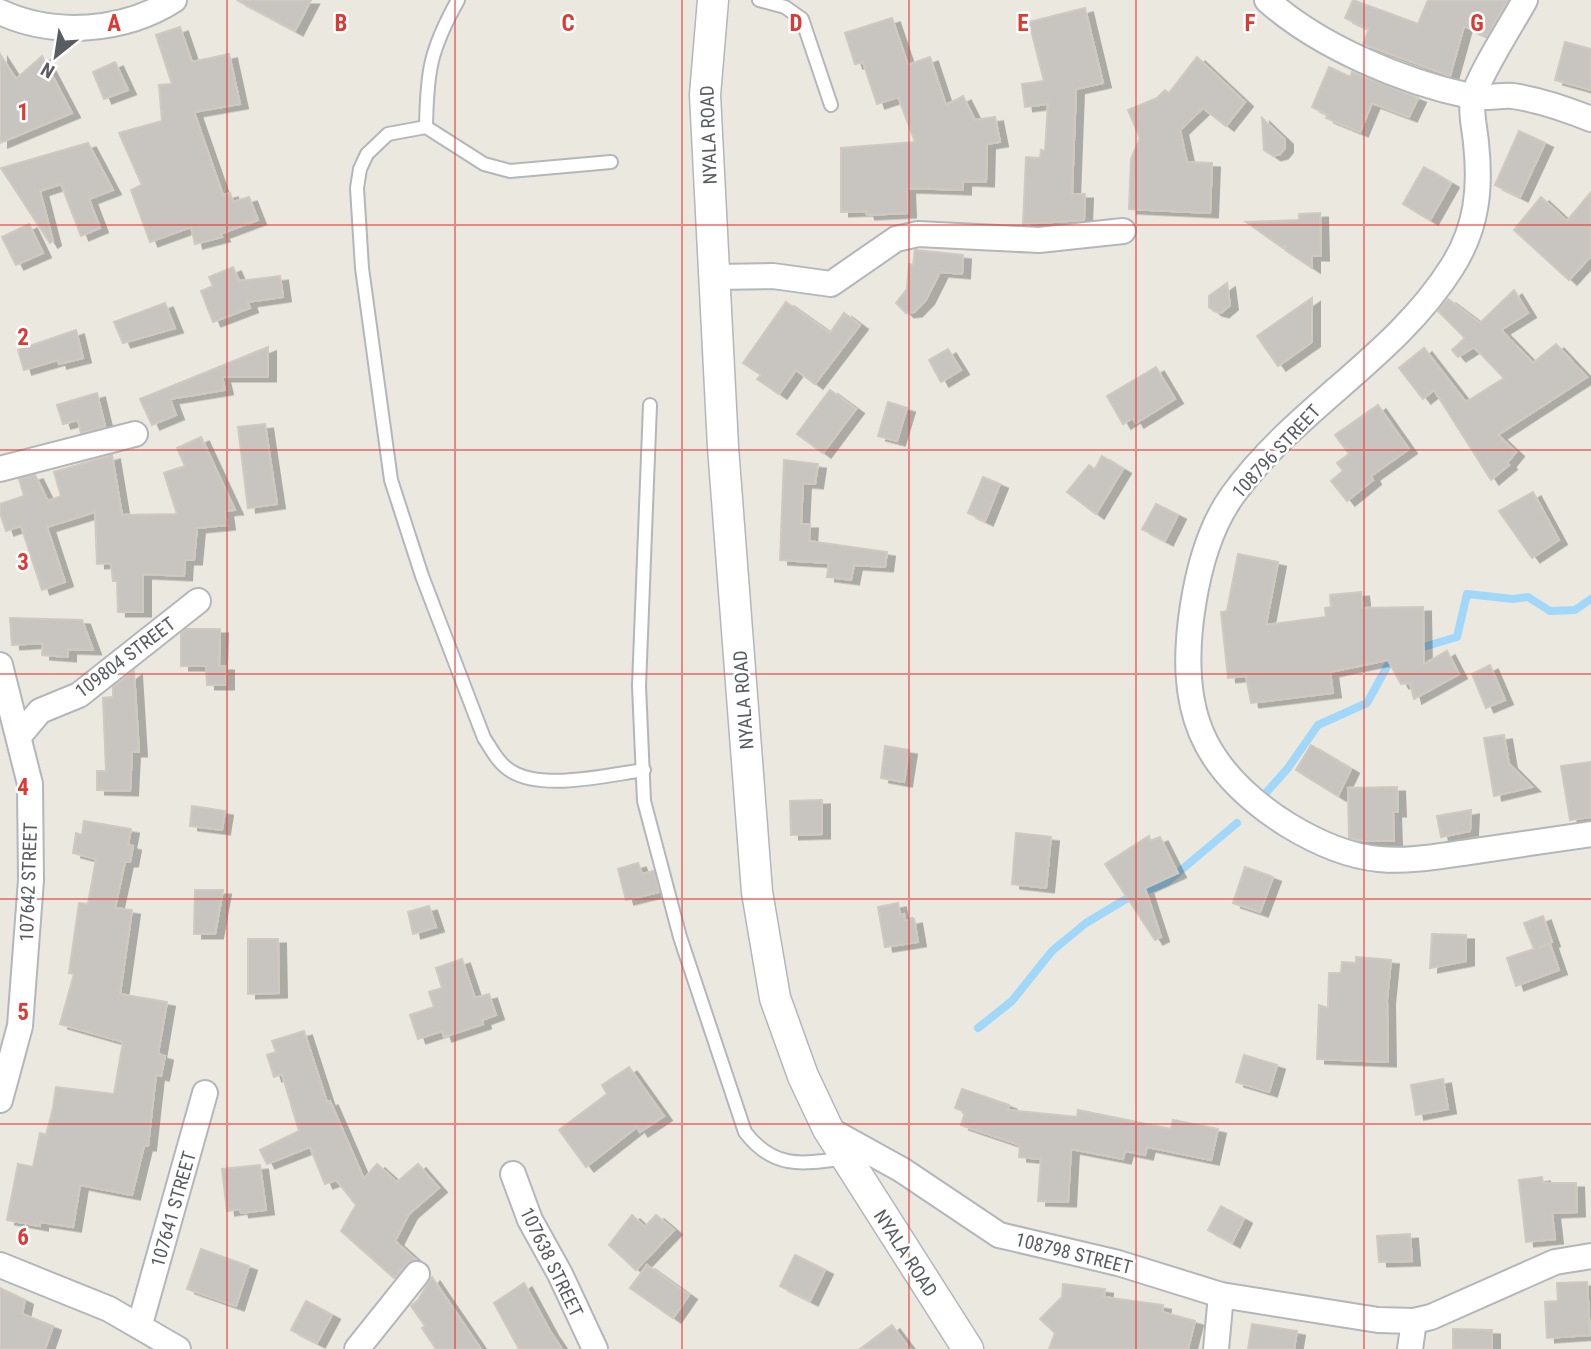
<svg xmlns="http://www.w3.org/2000/svg" width="1591" height="1349" font-family="'Roboto Condensed',sans-serif">
<defs>
<filter id="shadow"><feDropShadow dx="8" dy="4.5" stdDeviation="0" flood-color="#0004"/></filter>
</defs>
<rect width="100%" height="100%" fill="#ebe8e0"/>
<g fill="none" stroke-linecap="round" stroke-linejoin="round">
<!-- stream -->
<g stroke="#a1d7f9" stroke-width="8">
<polyline points="1413,650 1457,637 1467,594 1513,599 1528,597 1550,611 1575,610 1591,599"/>
<polyline points="1265,794 1288,768 1318,725 1367,703 1394,654"/>
<polyline points="978,1028 1012,1001 1052,951 1086,923 1126,899 1167,882 1237,823"/>
</g>
</g>
<!-- building -->
<g fill="#c8c4bf" stroke="#cfc9bf" stroke-width="2" filter="url(#shadow)">
<polygon points="237,0 311,0 295,31"/>
<polygon points="1353,0 1418,24 1428,0 1508,0 1487,36 1464,26 1450,76 1363,44 1369,29 1345,18"/>
<polygon points="1085,8 1103,83 1076,89 1072,194 1085,194 1084,220 1023,224 1026,157 1040,158 1041,150 1045,151 1048,104 1025,107 1022,84 1044,81 1029,22"/>
<polygon points="892,18 908,65 930,57 946,105 963,96 975,120 995,117 1000,142 987,144 986,182 963,181 963,190 907,188 908,213 867,215 866,211 841,212 841,148 915,142 898,97 877,104 863,62 855,64 845,33"/>
<polygon points="180,27 192,62 229,54 240,104 194,112 223,195 230,193 233,202 249,197 258,220 220,234 222,237 195,244 191,227 150,242 131,190 142,185 119,133 162,121 159,85 172,84 156,35"/>
<polygon points="1565,42 1591,49 1591,90 1555,80"/>
<polygon points="0,54 16,79 42,56 72,113 0,143"/>
<polygon points="1197,57 1245,102 1226,126 1203,108 1180,130 1187,162 1212,163 1210,213 1129,209 1131,159 1140,138 1128,110 1157,98 1165,90 1169,93"/>
<polygon points="115,62 128,90 104,99 93,72"/>
<polygon points="1329,67 1350,77 1352,72 1418,98 1409,117 1372,103 1360,132 1326,118 1328,115 1312,107"/>
<polygon points="1262,118 1285,140 1285,148 1280,154 1273,156 1264,150"/>
<polygon points="1519,131 1545,143 1520,197 1495,185"/>
<polygon points="88,143 113,190 89,199 100,228 81,236 61,184 40,191 53,241 50,243 1,168"/>
<polygon points="1424,167 1451,183 1430,220 1403,204"/>
<polygon points="1591,192 1591,256 1569,280 1514,230 1541,197 1567,221"/>
<polygon points="1320,213 1321,256 1312,256 1312,268 1285,250 1285,246 1283,248 1246,222 1299,220 1299,214"/>
<polygon points="29,224 43,253 16,265 2,237"/>
<polygon points="915,250 963,255 962,274 940,272 926,300 914,312 906,313 896,303 907,289 909,264 913,265"/>
<polygon points="233,267 239,281 280,276 283,297 248,302 250,308 213,322 201,291 213,286 209,277"/>
<polygon points="1227,283 1230,305 1221,313 1214,311 1209,307 1209,296"/>
<polygon points="1514,290 1528,313 1501,330 1533,363 1556,344 1587,377 1498,435 1516,452 1507,463 1509,465 1491,480 1434,390 1423,399 1399,368 1424,348 1466,402 1504,378 1474,347 1458,357 1452,350 1465,338 1438,311 1448,299 1480,323"/>
<polygon points="1312,298 1312,342 1278,366 1257,336"/>
<polygon points="786,302 830,333 844,313 860,325 815,384 796,370 779,394 757,379 761,375 743,363"/>
<polygon points="165,303 175,328 123,343 114,322"/>
<polygon points="76,330 83,358 59,364 58,360 24,370 18,350"/>
<polygon points="268,347 268,377 222,377 225,390 170,399 176,415 152,425 140,399"/>
<polygon points="948,349 961,370 941,382 929,360"/>
<polygon points="1156,367 1175,399 1136,423 1133,418 1123,424 1107,396"/>
<polygon points="830,390 856,409 823,453 797,434"/>
<polygon points="97,393 105,426 81,433 78,420 63,424 57,405"/>
<polygon points="888,402 907,408 897,441 878,436"/>
<polygon points="1378,405 1409,449 1371,476 1373,480 1347,501 1331,481 1343,471 1337,463 1349,454 1335,435"/>
<polygon points="265,424 277,504 248,508 238,427"/>
<polygon points="201,437 235,510 225,511 227,525 197,528 194,560 185,560 184,576 143,574 143,612 118,612 117,581 113,581 111,563 97,564 95,512 47,527 65,582 42,590 21,526 6,531 0,513 0,504 24,496 19,479 35,475 48,501 61,496 54,472 112,455 122,515 177,514 164,473 185,466 177,448"/>
<polygon points="1102,456 1123,469 1096,514 1067,492 1089,465 1095,469"/>
<polygon points="784,460 818,464 815,484 803,483 801,524 810,524 809,541 887,552 885,567 854,565 851,580 827,577 829,563 780,560"/>
<polygon points="983,477 1000,484 985,521 968,513"/>
<polygon points="1533,492 1559,540 1532,558 1499,511"/>
<polygon points="1156,504 1178,515 1165,541 1142,529"/>
<polygon points="1238,554 1278,562 1266,625 1326,617 1325,608 1331,607 1330,595 1361,592 1363,608 1423,607 1424,664 1447,651 1459,674 1414,699 1410,683 1401,684 1388,660 1330,672 1333,693 1251,703 1246,676 1228,678 1221,612 1227,611"/>
<polygon points="10,618 82,620 93,650 68,649 68,657 42,655 43,643 12,645"/>
<polygon points="186,629 220,629 219,666 226,666 226,685 207,685 206,666 181,666 181,634"/>
<polygon points="1490,665 1505,700 1486,708 1472,674"/>
<polygon points="134,671 139,752 132,752 130,791 97,790 97,771 106,771 103,698 113,697 113,687"/>
<polygon points="1504,735 1509,764 1532,787 1494,796 1484,738"/>
<polygon points="1311,745 1351,769 1338,796 1296,770"/>
<polygon points="885,746 909,750 904,782 881,778"/>
<polygon points="1591,762 1591,817 1570,820 1561,766"/>
<polygon points="1397,787 1398,812 1393,812 1394,841 1364,841 1349,838 1348,788"/>
<polygon points="822,800 822,834 791,835 790,801"/>
<polygon points="192,806 225,811 222,830 190,826"/>
<polygon points="1471,810 1470,831 1441,837 1437,816"/>
<polygon points="84,821 131,829 128,845 133,846 130,862 125,862 115,908 132,910 120,994 167,1002 158,1054 165,1056 161,1076 156,1075 148,1146 144,1146 132,1195 80,1185 73,1227 40,1222 40,1226 7,1220 18,1164 33,1167 40,1133 46,1135 53,1108 56,1087 114,1094 123,1042 60,1024 74,974 69,973 79,903 88,904 96,859 73,853 76,833 82,835"/>
<polygon points="1016,833 1051,837 1046,888 1012,884"/>
<polygon points="1149,836 1150,841 1160,837 1178,873 1145,888 1161,937 1155,940 1105,864"/>
<polygon points="638,863 642,874 654,871 659,892 626,900 618,869"/>
<polygon points="1245,867 1273,877 1260,912 1233,903"/>
<polygon points="195,890 223,890 215,934 194,934"/>
<polygon points="898,903 900,915 904,914 905,921 914,919 918,942 885,947 878,907"/>
<polygon points="429,906 436,927 413,934 408,912"/>
<polygon points="1543,916 1552,942 1538,948 1550,944 1559,970 1516,986 1507,958 1534,949 1524,923"/>
<polygon points="1432,934 1466,935 1466,961 1430,968"/>
<polygon points="248,939 278,939 279,993 248,994"/>
<polygon points="1356,957 1391,960 1387,1000 1388,1062 1317,1059 1319,1005 1328,1008 1329,973 1341,973 1342,962 1356,963"/>
<polygon points="462,959 475,998 489,994 496,1015 482,1020 483,1024 444,1037 442,1031 418,1039 410,1015 434,1007 429,992 442,988 436,968"/>
<polygon points="304,1031 327,1102 330,1101 364,1179 377,1164 397,1182 418,1164 439,1188 409,1214 395,1241 416,1260 406,1264 394,1278 341,1231 356,1205 336,1180 325,1184 310,1147 267,1164 260,1150 299,1131 282,1074 274,1077 267,1055 276,1052 272,1041"/>
<polygon points="1244,1055 1277,1065 1269,1092 1236,1082"/>
<polygon points="629,1067 664,1116 640,1132 637,1127 586,1167 559,1130 607,1094 602,1085"/>
<polygon points="1443,1079 1448,1109 1416,1115 1411,1085"/>
<polygon points="962,1089 1009,1105 1008,1110 1077,1117 1078,1110 1171,1129 1173,1120 1218,1129 1211,1160 1147,1147 1145,1155 1125,1151 1123,1159 1071,1149 1068,1202 1038,1201 1041,1159 1019,1157 1020,1145 961,1125 965,1112 955,1108"/>
<polygon points="260,1165 266,1210 241,1213 240,1209 227,1211 222,1169"/>
<polygon points="1542,1177 1543,1183 1576,1183 1577,1212 1552,1213 1555,1239 1526,1242 1519,1180"/>
<polygon points="1221,1206 1244,1219 1232,1243 1208,1230"/>
<polygon points="632,1215 645,1227 656,1215 674,1230 636,1270 609,1245"/>
<polygon points="1410,1234 1412,1261 1379,1262 1377,1236"/>
<polygon points="201,1249 249,1266 236,1306 187,1289"/>
<polygon points="795,1255 825,1270 810,1301 780,1286"/>
<polygon points="647,1265 689,1295 673,1318 630,1288"/>
<polygon points="432,1277 481,1349 436,1349 422,1328 425,1326 411,1306 418,1300"/>
<polygon points="1587,1282 1590,1335 1547,1338 1545,1302 1558,1301 1557,1283"/>
<polygon points="524,1283 550,1331 562,1349 519,1349 494,1303"/>
<polygon points="1063,1284 1105,1289 1104,1297 1163,1305 1162,1312 1195,1321 1188,1349 1049,1349 1055,1333 1040,1319 1062,1297"/>
<polygon points="0,1288 25,1300 22,1314 53,1326 45,1349 0,1349"/>
<polygon points="306,1301 332,1315 317,1343 291,1330"/>
<polygon points="1252,1324 1297,1331 1294,1349 1248,1349"/>
<polygon points="892,1325 910,1349 860,1349"/>
<polygon points="1453,1329 1492,1330 1492,1349 1453,1349"/>
</g>
<g fill="none" stroke-linecap="round" stroke-linejoin="round">
<defs>
<g id="service">
<polyline points="759,0 785,7 802,19 831,105"/>
<path d="M 426,127 C 427,71 430,50 458,0"/>
<path d="M 611,162 L 510,171 L 484,164 L 426,127 L 388,134 L 367,154 L 360,169 L 357,188 L 362,268 L 391,480 L 422,576 L 484,738 C 492,750 498,763 511,771 C 543,791 608,775 644,770"/>
<path d="M 650,405 L 639,686 L 644,801 L 680,937 L 745,1132 C 774,1170 803,1164 846,1158"/>
</g>
<g id="minor">
<path d="M 1267,0 C 1318,46 1403,82 1470,96 C 1484,99 1499,95 1513,96 C 1541,100 1566,109 1591,119"/>
<path d="M 1525,0 C 1512,24 1479,74 1473,98 C 1470,112 1475,129 1476,143 C 1481,188 1477,228 1452,267 C 1395,358 1294,409 1232,496 C 1210,527 1199,567 1193,605 C 1177,707 1199,769 1288,825 C 1316,842 1346,856 1379,859 C 1409,862 1439,856 1469,852 C 1510,846 1550,840 1591,834"/>
<path d="M 0,12 C 54,37 124,32 174,0"/>
<polyline points="715,277 773,276 831,284 896,239 918,234 1039,240 1123,231"/>
<polyline points="0,469 135,434"/>
<polyline points="0,665 30,784 31,880 20,1026 0,1100"/>
<polyline points="19,736 40,711 79,695 198,601"/>
<polyline points="828,1129 902,1170 999,1235 1118,1263 1221,1295 1378,1320 1414,1321 1431,1317 1555,1262 1591,1256"/>
<polyline points="513,1174 530,1220 560,1274 595,1349"/>
<polyline points="0,1265 109,1309 178,1349"/>
<polyline points="140,1324 205,1093"/>
<polyline points="357,1349 417,1274"/>
<polyline points="1216,1349 1221,1295"/>
<polyline points="1410,1349 1414,1321"/>
</g>
<polyline id="tertiary" points="713,0 705,95 723,447 757,892 775,998 803,1076 828,1129 968,1349"/>
</defs>
<!-- service casing -->
<use href="#service" stroke="#b3b6ba" stroke-width="16"/>
<!-- minor casing -->
<use href="#minor" stroke="#b3b6ba" stroke-width="28"/>
<!-- tertiary casing -->
<use href="#tertiary" stroke="#b3b6ba" stroke-width="33"/>
<!-- service -->
<use href="#service" stroke="#fff" stroke-width="12"/>
<!-- minor -->
<use href="#minor" stroke="#fff" stroke-width="24"/>
<!-- tertiary -->
<use href="#tertiary" stroke="#fff" stroke-width="30"/>
</g>
<!-- grid -->
<path fill="none" stroke="#de3933" stroke-width="2" stroke-opacity="0.55" d="M 227,0 L 227,1349M 455,0 L 455,1349M 682,0 L 682,1349M 909,0 L 909,1349M 1136,0 L 1136,1349M 1364,0 L 1364,1349M 0,225 L 1591,225M 0,450 L 1591,450M 0,674 L 1591,674M 0,899 L 1591,899M 0,1124 L 1591,1124"/>
<g text-anchor="middle" stroke-width="5" stroke-linejoin="round" paint-order="stroke">
<!-- street labels -->
<g font-size="19" fill="#595c60" stroke="#fff">
<text transform="translate(708 135) rotate(-92)" y="7">NYALA ROAD</text>
<text transform="translate(1276 451) rotate(-47)" y="7">108796 STREET</text>
<text transform="translate(125 657) rotate(-37)" y="7">109804 STREET</text>
<text transform="translate(743 700) rotate(-94)" y="7">NYALA ROAD</text>
<text transform="translate(28 882) rotate(-88)" y="7">107642 STREET</text>
<text transform="translate(173 1209) rotate(-74)" y="7">107641 STREET</text>
<text transform="translate(906 1253) rotate(57)" y="7">NYALA ROAD</text>
<text transform="translate(1074 1253) rotate(14)" y="7">108798 STREET</text>
<text transform="translate(552 1262) rotate(64)" y="7">107638 STREET</text>
</g>
</g>
<g font-size="23" text-anchor="middle" font-weight="bold" fill="#de3933" stroke="#fff" stroke-width="5" stroke-linejoin="round" paint-order="stroke">
<text x="114" y="31">A</text>
<text x="341" y="31">B</text>
<text x="568" y="31">C</text>
<text x="796" y="31">D</text>
<text x="1023" y="31">E</text>
<text x="1250" y="31">F</text>
<text x="1477" y="31">G</text>
<text x="23" y="120">1</text>
<text x="23" y="345">2</text>
<text x="23" y="570">3</text>
<text x="23" y="795">4</text>
<text x="23" y="1020">5</text>
<text x="23" y="1245">6</text>
</g>
<!-- north arrow -->
<g transform="translate(56 56) rotate(210)" stroke="#ffffff" stroke-width="5" paint-order="stroke">
<path d="M0-5L12 26L0 18L-12 26Z" fill="#595c60"/>
<text y="-10" font-size="19" font-weight="bold" text-anchor="middle" fill="#595c60">N</text>
</g>
</svg>
